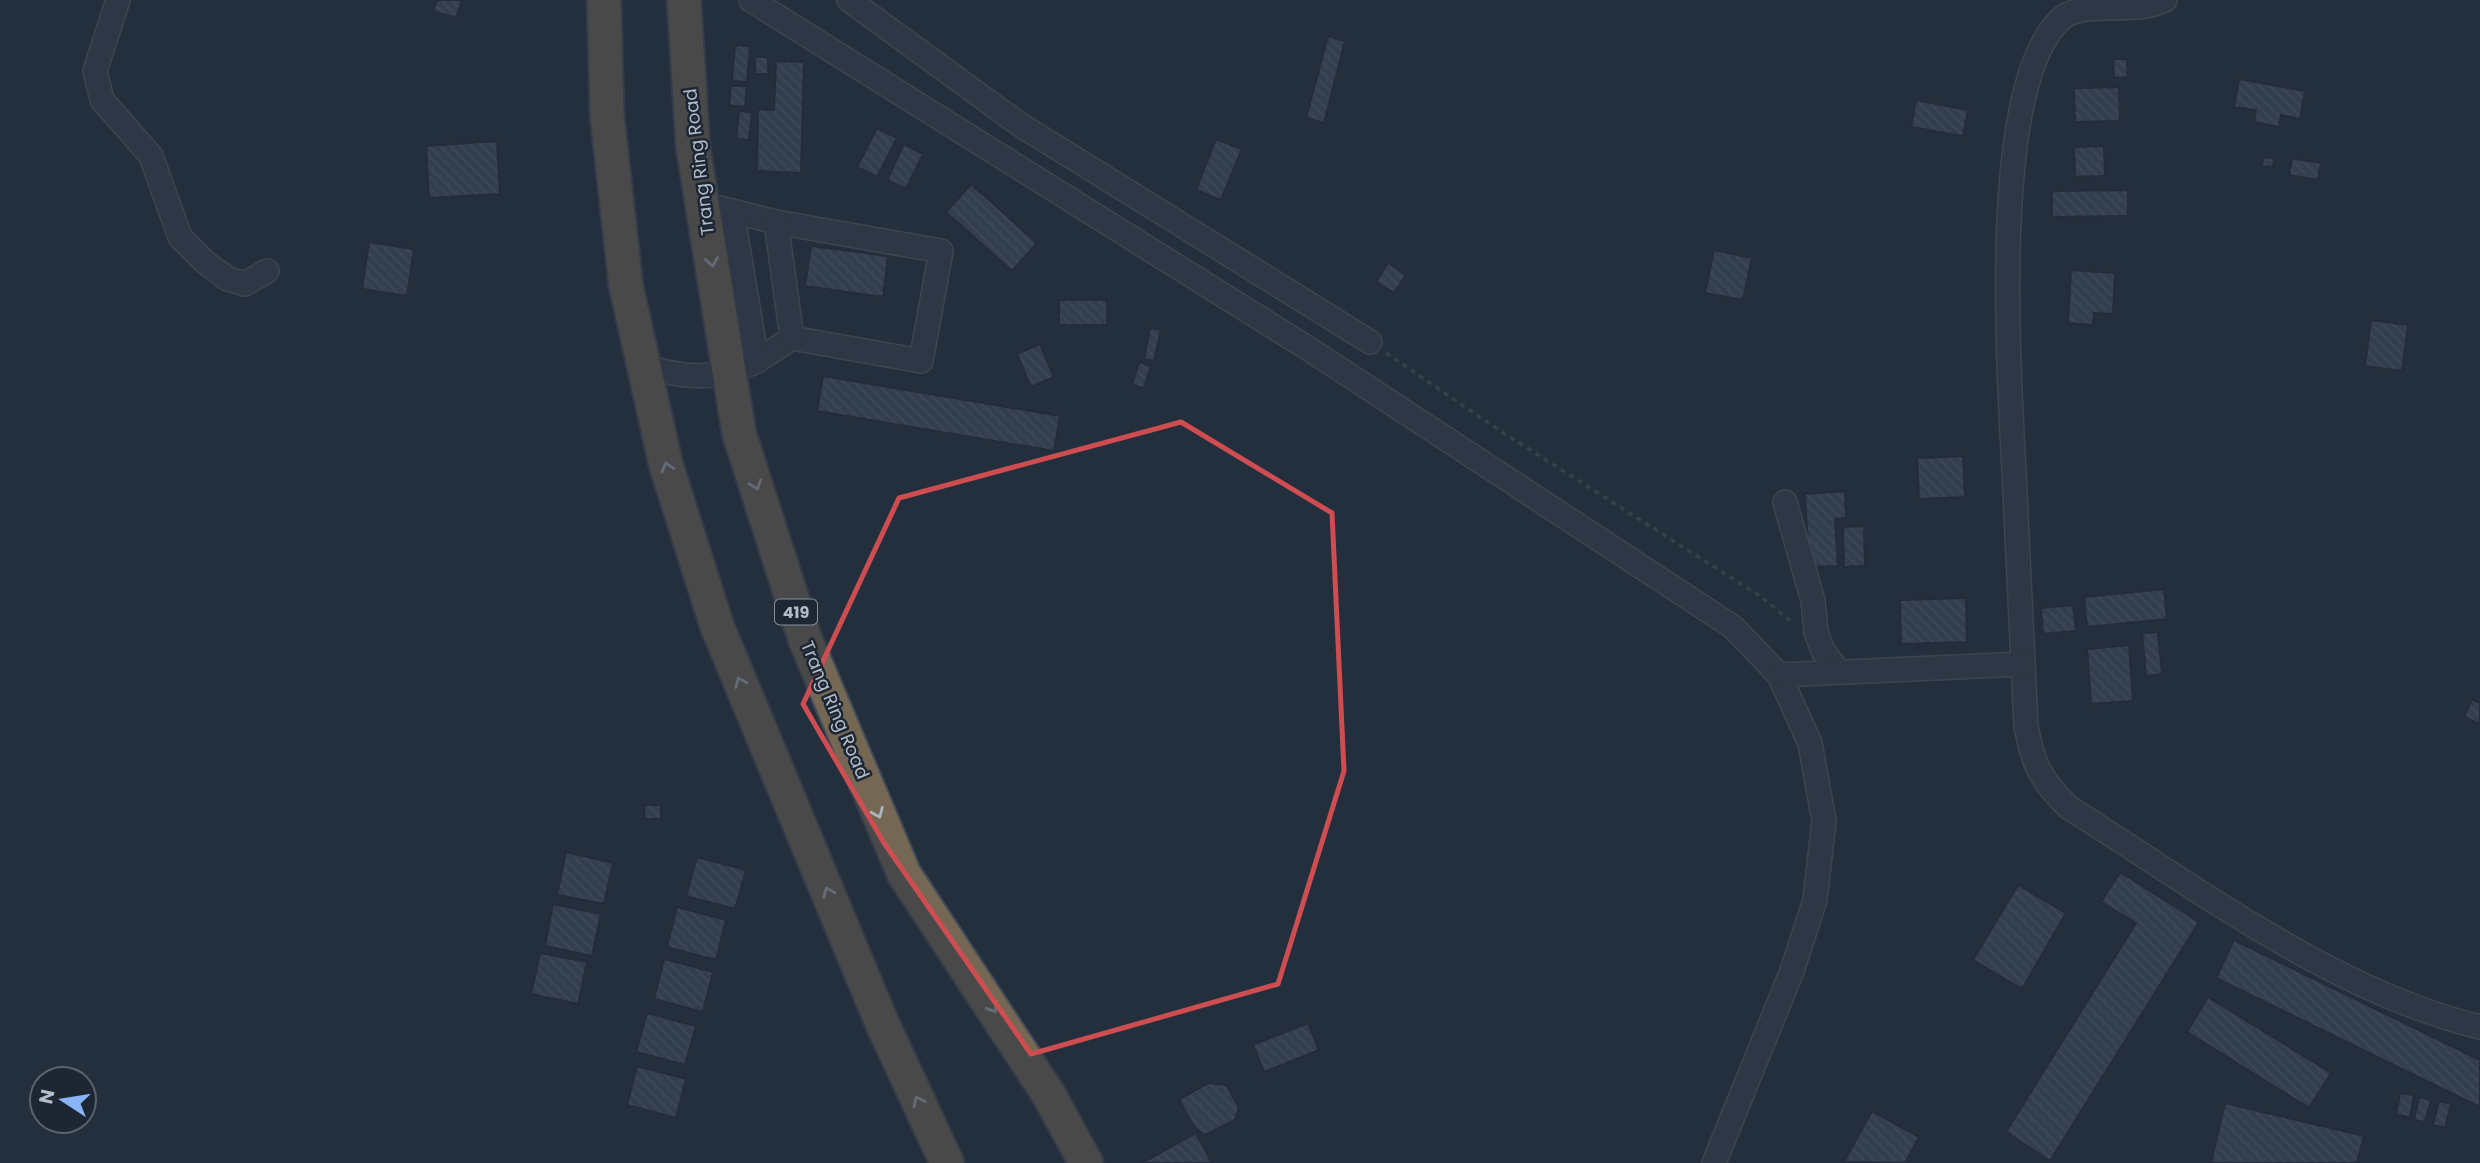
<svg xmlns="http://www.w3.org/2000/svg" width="2480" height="1163" font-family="Poppins,sans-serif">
<defs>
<pattern id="building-back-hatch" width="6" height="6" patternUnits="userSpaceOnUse" patternTransform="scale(1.75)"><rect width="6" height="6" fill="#455162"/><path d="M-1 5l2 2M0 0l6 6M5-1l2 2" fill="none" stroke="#5d6877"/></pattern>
</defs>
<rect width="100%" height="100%" fill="#242f3e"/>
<!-- building -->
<g fill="url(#building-back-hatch)" stroke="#1f2835" stroke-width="2">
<polygon points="437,0 462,0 456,18 433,11"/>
<polygon points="1328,36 1345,41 1324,123 1306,118"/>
<polygon points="735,45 750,46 747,82 732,81"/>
<rect x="755" y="57" width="13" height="17"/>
<polygon points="2113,59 2127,59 2128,77 2114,78"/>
<polygon points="776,61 804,62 801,173 757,171 758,109 774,110"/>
<polygon points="2239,79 2305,91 2300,119 2281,115 2279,127 2254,122 2256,110 2234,107"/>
<polygon points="731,86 747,86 745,107 729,105"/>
<polygon points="2119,87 2120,121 2075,122 2074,88"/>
<polygon points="1916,100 1968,110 1963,136 1911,127"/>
<polygon points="739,111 752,112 749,140 736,139"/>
<polygon points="877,128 897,138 877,177 857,167"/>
<polygon points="1216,139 1242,149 1221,200 1196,190"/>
<polygon points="497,141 500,194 429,198 426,146"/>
<polygon points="904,144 923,154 906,189 887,180"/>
<polygon points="2104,146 2105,176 2075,177 2074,147"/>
<polygon points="2263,157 2274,158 2273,167 2262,166"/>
<polygon points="2292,158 2321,163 2318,180 2289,175"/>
<polygon points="971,184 1037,243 1012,271 946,212"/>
<polygon points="2128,190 2128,216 2052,217 2052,191"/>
<polygon points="369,242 414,249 407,296 362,289"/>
<polygon points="811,246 888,256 883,297 805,286"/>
<polygon points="1714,250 1752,258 1743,300 1705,293"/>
<polygon points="1388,263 1406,275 1394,293 1376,282"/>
<polygon points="2071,270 2115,273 2113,314 2094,313 2093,325 2068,323"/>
<rect x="1059" y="300" width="48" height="25"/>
<polygon points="2371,320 2408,325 2402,371 2365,366"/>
<polygon points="1150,328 1161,330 1154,361 1144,359"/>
<polygon points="1040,344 1054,377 1031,387 1017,354"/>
<polygon points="1139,362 1151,366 1144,388 1132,385"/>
<polygon points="823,376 1060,416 1054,451 817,411"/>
<polygon points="1963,456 1965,497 1919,499 1917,458"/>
<polygon points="1845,491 1846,518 1835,519 1838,566 1809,567 1805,494"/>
<polygon points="1864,526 1865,566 1844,567 1843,527"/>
<polygon points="2164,589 2167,619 2087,627 2084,597"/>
<polygon points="1966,598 1967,642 1901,644 1900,600"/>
<polygon points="2073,605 2076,631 2043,634 2041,608"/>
<polygon points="2158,632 2162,674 2146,676 2142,633"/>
<polygon points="2129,645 2133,701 2091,704 2087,649"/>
<polygon points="2472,699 2480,703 2480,724 2464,717"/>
<polygon points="644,805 661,805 661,819 645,819"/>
<polygon points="566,852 613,863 604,904 557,895"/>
<polygon points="697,857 746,870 735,909 686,896"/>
<polygon points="2120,872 2199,922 2050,1161 2006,1132 2136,923 2101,902"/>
<polygon points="2018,885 2066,913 2022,989 1973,960"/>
<polygon points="553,904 601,914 592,956 545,946"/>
<polygon points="677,907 726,920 716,960 667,947"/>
<polygon points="2234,940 2480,1060 2480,1107 2216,978"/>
<polygon points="540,953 587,962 578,1004 531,994"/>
<polygon points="664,959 713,972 703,1012 654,999"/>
<polygon points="2208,997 2331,1073 2309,1108 2187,1032"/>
<polygon points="647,1013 696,1026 685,1065 636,1052"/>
<polygon points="1308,1023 1319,1050 1264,1072 1253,1045"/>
<polygon points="637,1066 686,1079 676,1118 627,1105"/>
<polygon points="1208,1083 1226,1085 1239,1107 1235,1120 1205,1135 1195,1128 1179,1100"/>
<polygon points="2400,1093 2414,1095 2410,1117 2396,1115"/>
<polygon points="2419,1097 2431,1100 2425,1122 2414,1120"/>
<polygon points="2439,1101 2451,1104 2445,1128 2433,1125"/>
<polygon points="2225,1103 2364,1136 2357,1163 2211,1163"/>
<polygon points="1872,1111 1919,1137 1905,1163 1844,1162"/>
<polygon points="1196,1133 1212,1163 1142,1163"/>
</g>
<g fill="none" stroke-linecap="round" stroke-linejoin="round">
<defs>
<g id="minor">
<polyline points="118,0 95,71 102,100 151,156 180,237 205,262 228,279 245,284 267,271"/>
<polyline points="751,0 1309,349 1733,627 1779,675 1810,743 1824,821 1815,900 1792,971 1714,1163"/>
<polyline points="849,0 1019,124 1370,342"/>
<path d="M 2165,0 C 2134,15 2090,0 2063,17 C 1985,83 2011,394 2015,493 C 2019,571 2022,648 2026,726 C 2033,764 2040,779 2068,807 C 2194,886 2334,992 2480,1027"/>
<polyline points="732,211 776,222 941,251 921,361 792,338 757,361"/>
<polyline points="776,222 792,338"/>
<path d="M 643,365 C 686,380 716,380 757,361 L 732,211 L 719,208"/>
<polyline points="1785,502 1813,601 1816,632 1823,651 1839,672"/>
<polyline points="1779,675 2023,664"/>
</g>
<g id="highway">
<polyline points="604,0 607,115 626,286 666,465 717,626 882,1023 947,1163"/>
<polyline points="684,0 693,147 739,433 805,639 904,874 1049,1095 1086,1163"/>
</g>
</defs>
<!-- minor casing -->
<use href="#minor" stroke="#565f6c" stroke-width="26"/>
<!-- highway casing -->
<use href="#highway" stroke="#434c59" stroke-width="37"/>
<!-- path -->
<polyline stroke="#44595c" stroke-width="3.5" stroke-dasharray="5 5" stroke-linecap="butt" points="1386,353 1499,430 1760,596 1793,623"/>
<!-- minor -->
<use href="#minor" stroke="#38414e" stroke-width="23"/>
<!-- highway -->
<use href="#highway" stroke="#746855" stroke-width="33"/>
</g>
<!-- one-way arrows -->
<defs><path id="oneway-chevron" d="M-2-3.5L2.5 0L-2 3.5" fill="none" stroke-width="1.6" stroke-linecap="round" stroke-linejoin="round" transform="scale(1.75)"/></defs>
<g stroke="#aeb4bd">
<use href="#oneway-chevron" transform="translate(712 262) rotate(81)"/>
<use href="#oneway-chevron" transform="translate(667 467) rotate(-106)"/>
<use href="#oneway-chevron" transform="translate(756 485) rotate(72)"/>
<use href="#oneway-chevron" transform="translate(740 682) rotate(-113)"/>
<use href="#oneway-chevron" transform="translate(878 813) rotate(67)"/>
<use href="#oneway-chevron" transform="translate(828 892) rotate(-113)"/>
<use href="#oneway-chevron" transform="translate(993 1008) rotate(57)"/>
<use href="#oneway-chevron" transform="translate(918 1101) rotate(-115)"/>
</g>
<!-- marked area -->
<path d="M0 0H2480V1163H0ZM 1181,422 L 1332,513 L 1344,771 L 1278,984 L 1031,1054 L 884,843 L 803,704 L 899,498 Z" fill="#242f3e" fill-opacity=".55" fill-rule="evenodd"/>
<path fill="none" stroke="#ce4d50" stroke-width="5" stroke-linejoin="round" d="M 1181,422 L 1332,513 L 1344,771 L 1278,984 L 1031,1054 L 884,843 L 803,704 L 899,498 Z"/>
<g text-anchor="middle" stroke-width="5" stroke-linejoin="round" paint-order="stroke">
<!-- shield labels -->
<rect fill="#1d2633" stroke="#878f9c" stroke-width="2" x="775" y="599.5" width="42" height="25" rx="5"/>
<g font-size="16" font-weight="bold" fill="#b4bcc9">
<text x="796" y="618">419</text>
</g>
<!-- street labels -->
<g font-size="18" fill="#b4bcc9" stroke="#1d2633">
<text transform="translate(699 162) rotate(-97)" y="6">Trang Ring Road</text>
<text transform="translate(835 710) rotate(67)" y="6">Trang Ring Road</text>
</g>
</g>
<!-- north arrow -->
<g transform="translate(63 1100) rotate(282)"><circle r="33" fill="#1d2633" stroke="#59626f" stroke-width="2"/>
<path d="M0-5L12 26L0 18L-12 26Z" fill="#8ab4f8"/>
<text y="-10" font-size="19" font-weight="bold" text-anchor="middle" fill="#b4bcc9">N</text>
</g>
</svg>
